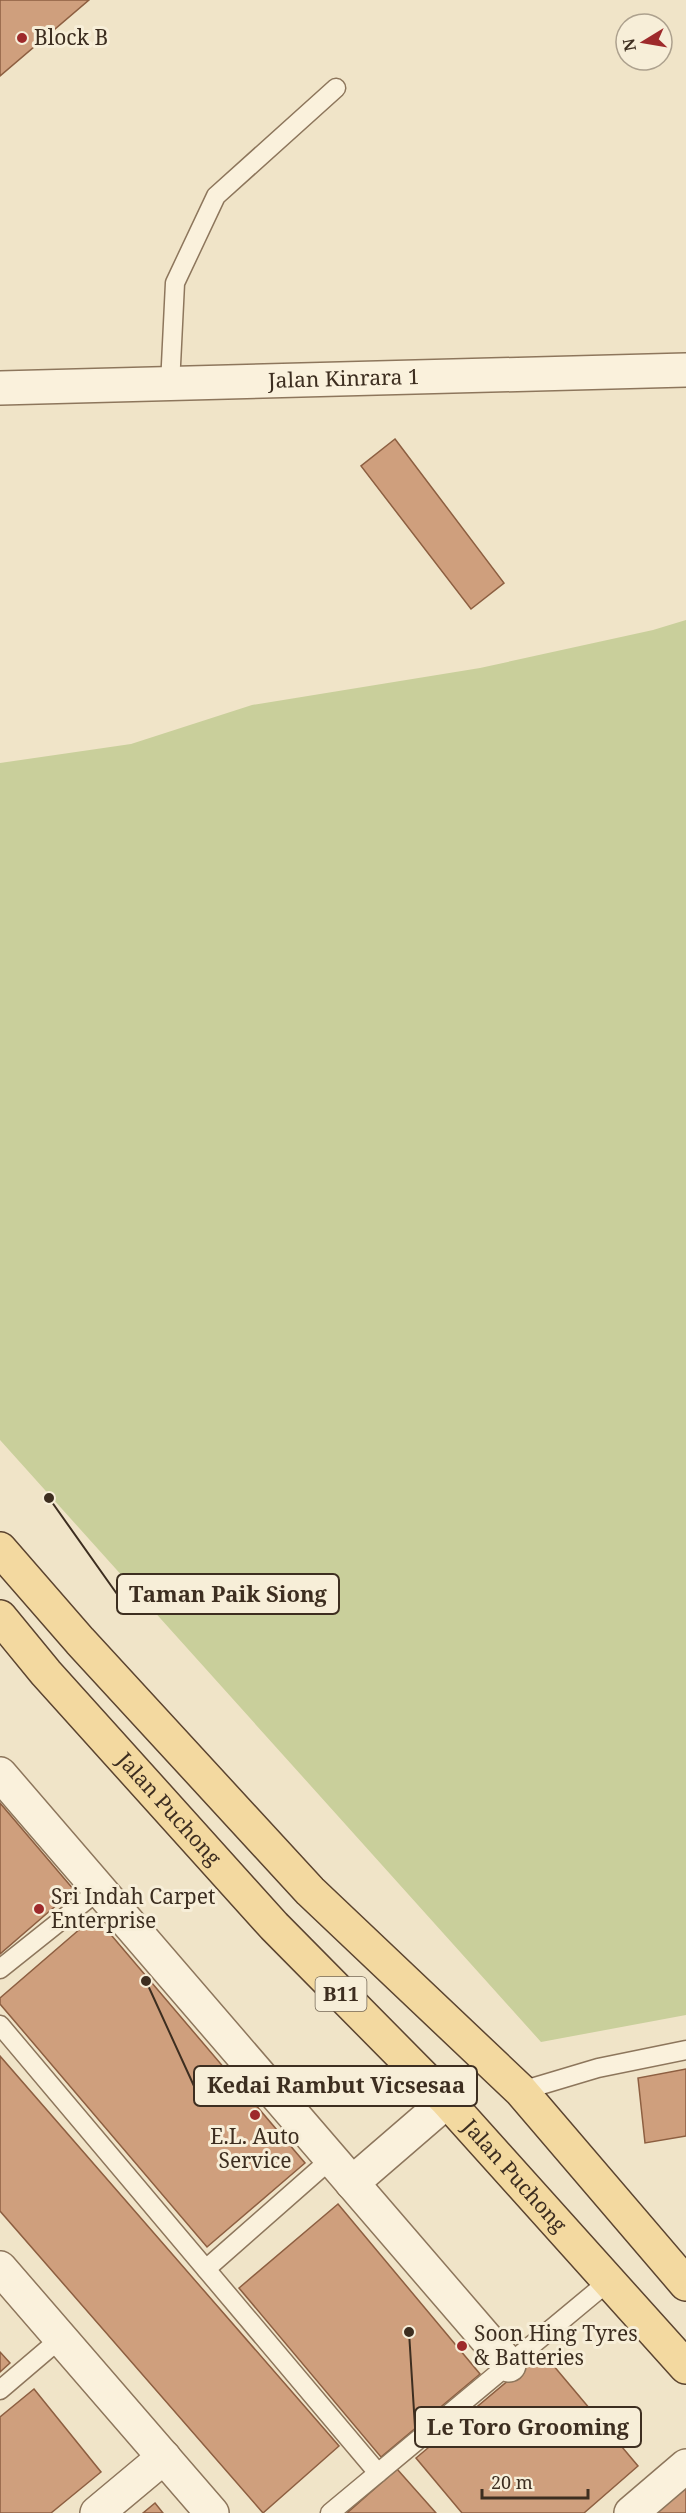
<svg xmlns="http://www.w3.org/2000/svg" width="686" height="2513" font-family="'Noto Serif',serif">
<rect width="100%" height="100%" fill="#f0e4c8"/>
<!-- green -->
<polygon fill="#c9cf9b" points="686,620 686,2015 541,2042 0,1440 0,763 131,744 252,705 480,668 653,630"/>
<!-- building -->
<g fill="#cf9f7d" stroke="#8d5f41" stroke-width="1.5">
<polygon points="0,0 89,0 0,76"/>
<polygon points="395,439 504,583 471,609 361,466"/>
<polygon points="0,1803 74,1890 0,1954"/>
<polygon points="95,1916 305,2163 207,2247 0,2004 0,1998"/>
<polygon points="0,2056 339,2446 263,2513 0,2211"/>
<polygon points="686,2069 686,2136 645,2143 638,2078"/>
<polygon points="338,2204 480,2374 381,2457 239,2288"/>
<polygon points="0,2352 10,2363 0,2372"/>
<polygon points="542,2352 638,2466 584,2513 462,2513 416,2458"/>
<polygon points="34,2389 101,2472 51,2513 0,2513 0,2417"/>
<polygon points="397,2469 436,2513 347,2513"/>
<polygon points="686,2476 686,2513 644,2513"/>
<polygon points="155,2503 163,2513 143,2513"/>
</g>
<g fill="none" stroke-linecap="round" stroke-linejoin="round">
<defs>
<g id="service">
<polyline points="170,385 175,283 216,196 336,88"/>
<polyline points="0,1969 99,1890"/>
<polyline points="0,2025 378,2473"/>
<polyline points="521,2091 598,2068 686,2050"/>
<polyline points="206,2269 331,2159"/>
<polyline points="0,2390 61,2338"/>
<polyline points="330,2513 609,2281"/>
</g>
<g id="minor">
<polyline points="0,1774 509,2365"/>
<polyline points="352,2183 447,2101"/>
<polyline points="0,2268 212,2513"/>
<polyline points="97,2513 164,2457"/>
<polyline points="631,2513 686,2466"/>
</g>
<g id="tertiary">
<path id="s1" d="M 0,388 L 686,370"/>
</g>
<g id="primary">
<polyline points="0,1549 80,1641 310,1891 521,2091 686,2284"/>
<path id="s2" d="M 0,1617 L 46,1673 L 274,1926 L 447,2101 L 686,2367"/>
</g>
</defs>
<!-- service casing -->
<use href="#service" stroke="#8d765c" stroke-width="21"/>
<!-- minor casing -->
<use href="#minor" stroke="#8d765c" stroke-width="36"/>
<!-- tertiary casing -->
<use href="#tertiary" stroke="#8d765c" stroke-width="36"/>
<!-- primary casing -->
<use href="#primary" stroke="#5b4430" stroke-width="36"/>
<!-- service -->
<use href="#service" stroke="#faf1dc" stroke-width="18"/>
<!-- minor -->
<use href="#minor" stroke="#faf1dc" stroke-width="33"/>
<!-- tertiary -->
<use href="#tertiary" stroke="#faf1dc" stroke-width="33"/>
<!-- primary -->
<use href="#primary" stroke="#f3d9a0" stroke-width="33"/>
</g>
<!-- markers -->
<g fill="#9e2a2b" stroke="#f7eed8" stroke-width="2">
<circle cx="22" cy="38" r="6"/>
<circle cx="39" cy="1909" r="6"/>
<circle cx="255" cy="2115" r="6"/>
<circle cx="462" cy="2346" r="6"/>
</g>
<g text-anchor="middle" stroke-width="6" stroke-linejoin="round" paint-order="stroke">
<!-- shield labels -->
<rect fill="#f7eed8" stroke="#756857" stroke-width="1.5" x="315.5" y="1977" width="51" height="34" rx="4.5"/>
<g font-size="20" font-weight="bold" fill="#3d2e20">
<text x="341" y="2001">B11</text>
</g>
<!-- poi labels -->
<g font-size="21" fill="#3d2e20" stroke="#f7eed8" text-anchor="start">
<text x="34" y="45">Block B</text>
<text x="51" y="1904">Sri Indah Carpet<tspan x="51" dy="24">Enterprise</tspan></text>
<text x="255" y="2144" text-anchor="middle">E.L. Auto<tspan x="255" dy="24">Service</tspan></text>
<text x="474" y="2341">Soon Hing Tyres<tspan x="474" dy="24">&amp; Batteries</tspan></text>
</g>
<!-- street labels -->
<g font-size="21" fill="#3d2e20" stroke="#f7eed8">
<text dy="7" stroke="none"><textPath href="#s1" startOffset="344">Jalan Kinrara 1</textPath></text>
<text dy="7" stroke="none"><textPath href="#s2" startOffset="256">Jalan Puchong</textPath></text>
<text dy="7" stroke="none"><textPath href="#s2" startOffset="760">Jalan Puchong</textPath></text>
</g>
</g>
<!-- callouts -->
<path fill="none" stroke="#3d2e20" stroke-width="2" d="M49 1498L117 1594M146 1981L194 2086M409 2332L415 2427"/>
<g fill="#3d2e20" stroke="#f7eed8" stroke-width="2">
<circle cx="49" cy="1498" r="6"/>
<circle cx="146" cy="1981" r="6"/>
<circle cx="409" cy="2332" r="6"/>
</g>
<g fill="#f7eed8" stroke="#3d2e20" stroke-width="2">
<rect x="117" y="1574" width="222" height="40" rx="6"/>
<rect x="194" y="2066" width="283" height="40" rx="6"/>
<rect x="415" y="2407" width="226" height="40" rx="6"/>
</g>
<g font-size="22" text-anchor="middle" font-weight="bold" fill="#3d2e20">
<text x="228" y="1602">Taman Paik Siong</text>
<text x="336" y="2093">Kedai Rambut Vicsesaa</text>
<text x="528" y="2435">Le Toro Grooming</text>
</g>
<!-- north arrow -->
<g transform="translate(644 42) rotate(259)"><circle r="28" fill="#f7eed8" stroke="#ada18e" stroke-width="1.5"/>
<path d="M0-4.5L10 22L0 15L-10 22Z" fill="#9e2a2b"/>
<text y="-9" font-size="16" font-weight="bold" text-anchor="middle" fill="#3d2e20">N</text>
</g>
<!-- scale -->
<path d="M482 2489v9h106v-9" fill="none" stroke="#3d2e20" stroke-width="3"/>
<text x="491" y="2489" font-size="18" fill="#3d2e20" stroke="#f7eed8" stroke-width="4.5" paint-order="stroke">20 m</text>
</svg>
